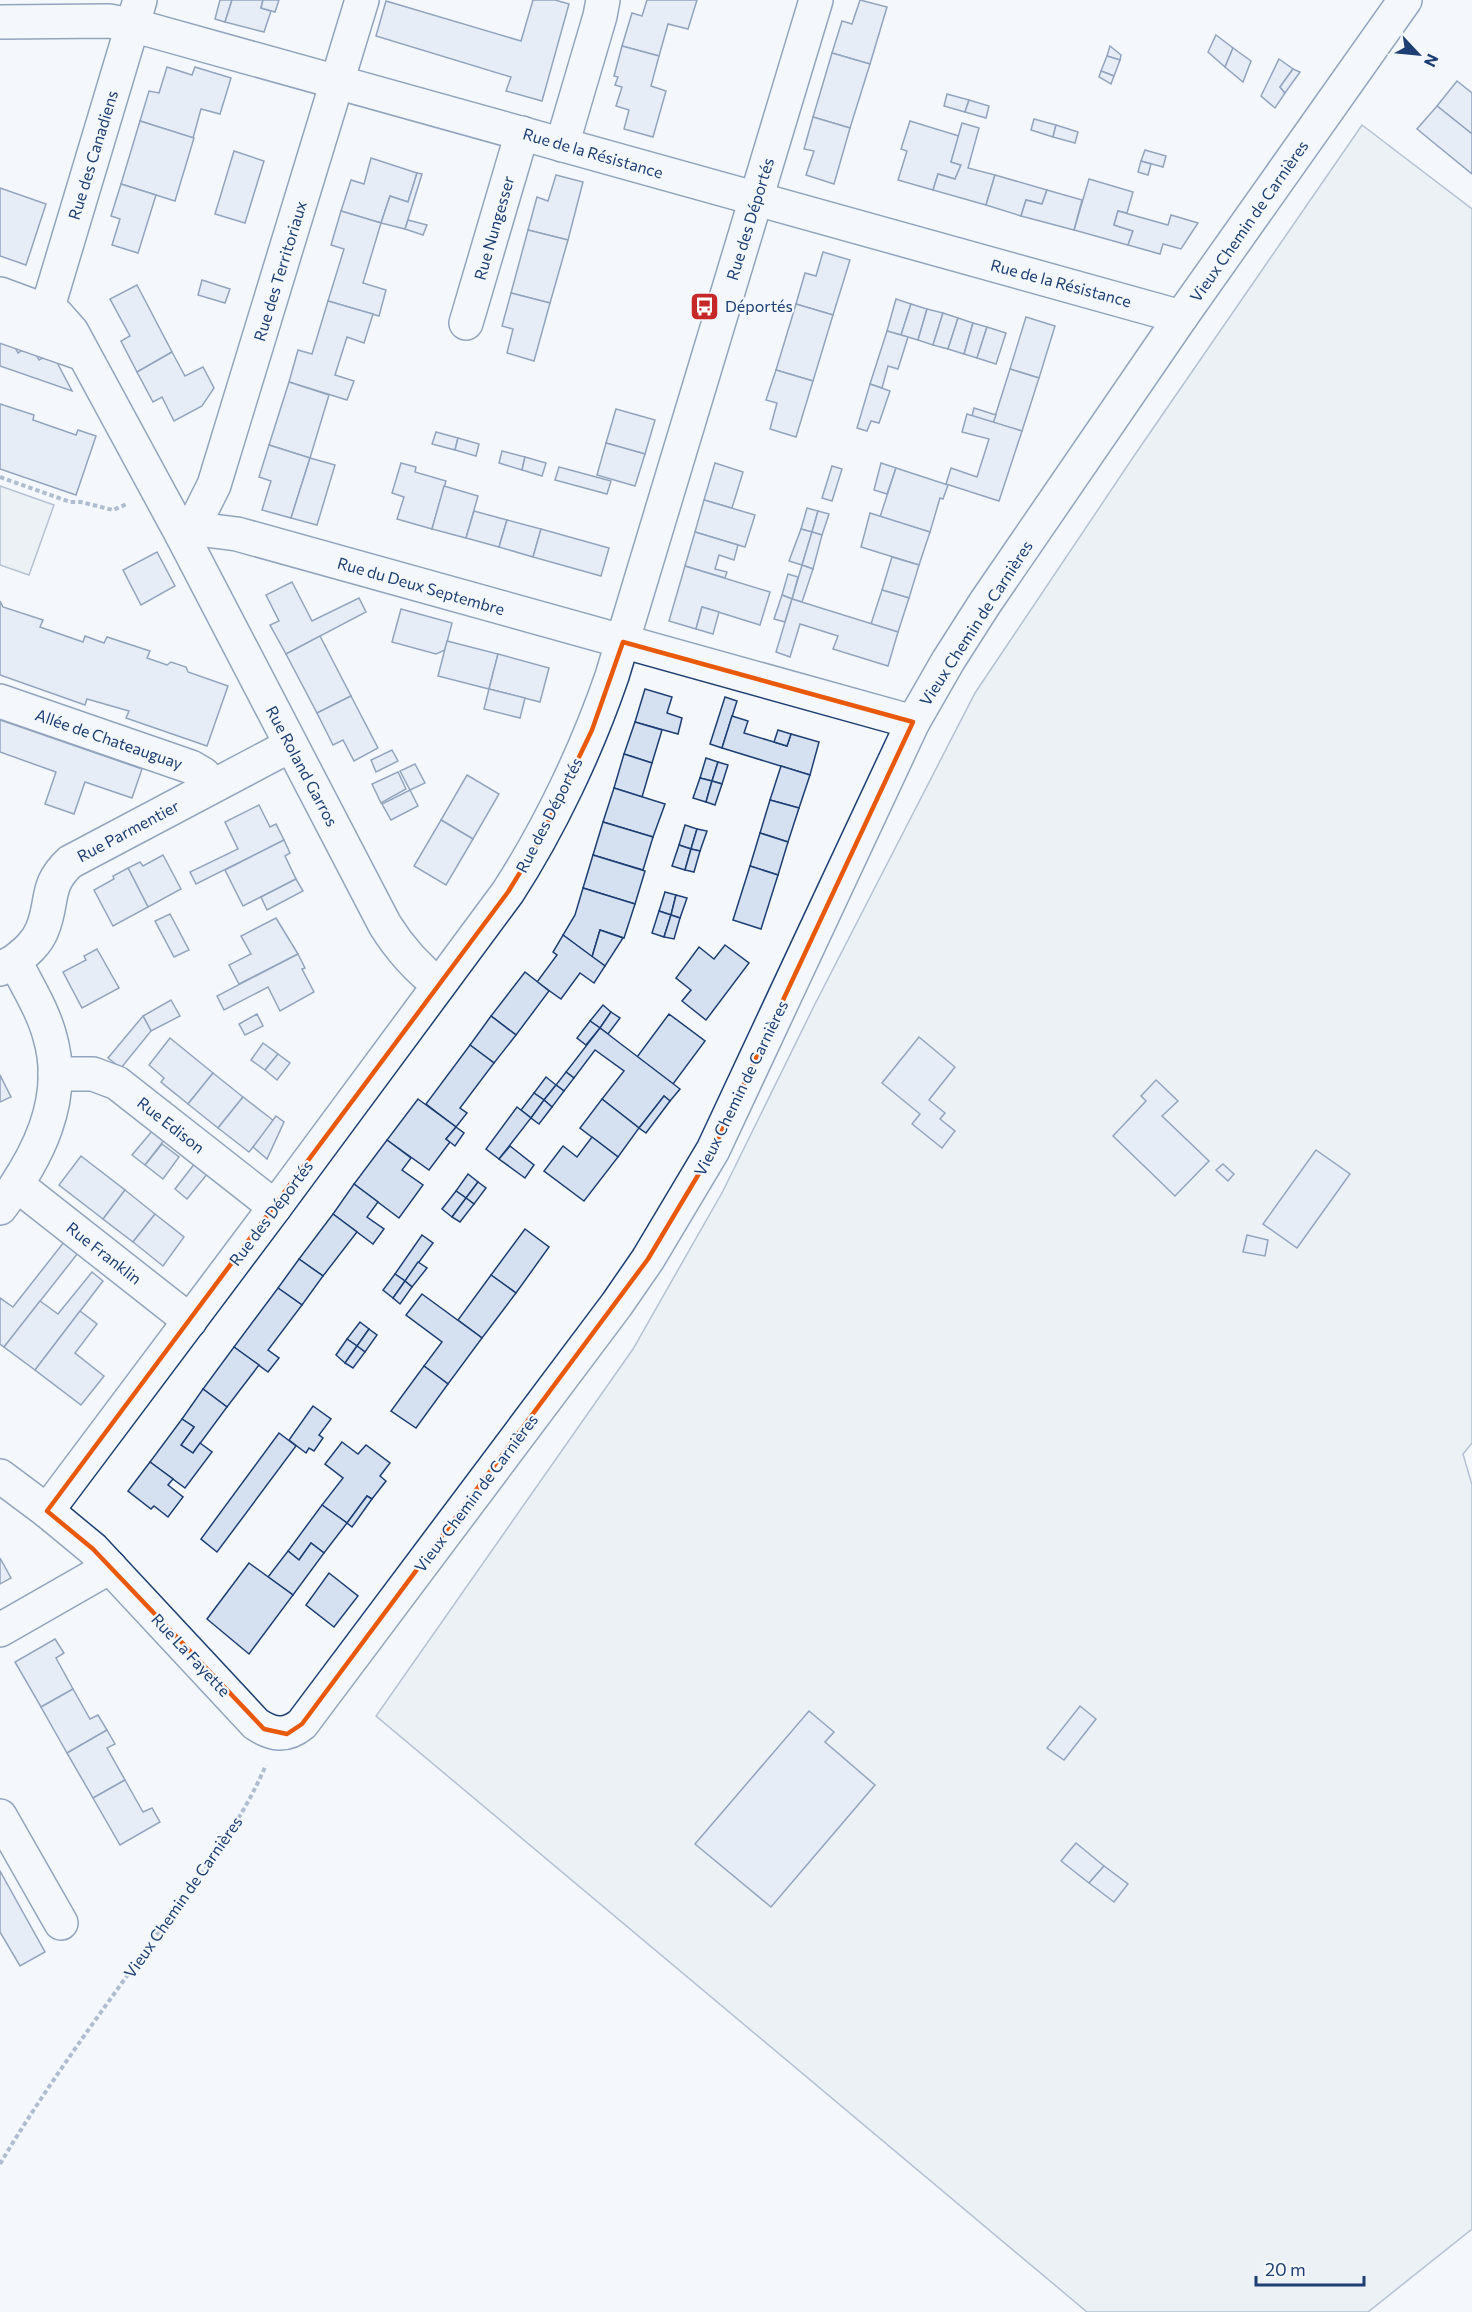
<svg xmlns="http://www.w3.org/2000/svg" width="1472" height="2312" font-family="Commissioner,sans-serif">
<rect width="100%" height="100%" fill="#f4f7fb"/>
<!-- green -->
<g fill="#e3e9f0" stroke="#687fa3" stroke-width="1.5">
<polygon points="1362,125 1472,209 1472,1443 1463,1454 1472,1485 1472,2229 1368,2312 1087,2312 376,1716 633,1349 723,1191 815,1004 975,693 1136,453"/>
<polygon points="0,486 54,505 29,575 0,565"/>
</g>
<!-- building -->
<g fill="#d5e0f0" stroke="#1d3f73" stroke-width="1.5">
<polygon points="220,0 232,0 225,22 215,19"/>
<polygon points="232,0 263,0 261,8 271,11 264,32 225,22"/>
<polygon points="263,0 279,0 275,12 261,8"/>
<polygon points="533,0 555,0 569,4 542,101 506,91 511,77 376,36 386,1 521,41"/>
<polygon points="647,0 697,0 688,29 668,24 659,56 622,46 632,13 642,16"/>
<polygon points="860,0 887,7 870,64 832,53 842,21 852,24"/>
<polygon points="1216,35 1233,48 1225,67 1208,52"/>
<polygon points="622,46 659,56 651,86 666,91 653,137 624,129 629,110 616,106 622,87 615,85 618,77 614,76"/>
<polygon points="1110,46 1121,55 1120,60 1107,56"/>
<polygon points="1233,48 1251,61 1243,82 1225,67"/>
<polygon points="832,53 870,64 850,128 813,117"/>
<polygon points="1107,56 1120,60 1114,76 1101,71"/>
<polygon points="1279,59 1293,69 1280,87 1285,93 1275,108 1261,96"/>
<polygon points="167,67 192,75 195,67 231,78 220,114 201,109 193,138 140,121 149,91 159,93"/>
<polygon points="1293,69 1300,72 1285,93 1280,87"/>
<polygon points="1101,71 1114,76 1111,84 1099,77"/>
<polygon points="1457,81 1472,93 1472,134 1437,106"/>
<polygon points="947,94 969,100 965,112 944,106"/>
<polygon points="969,100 989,106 986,118 965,112"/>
<polygon points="1437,106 1472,134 1472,174 1417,129"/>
<polygon points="813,117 850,128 834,184 806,175 814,151 804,149"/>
<polygon points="1034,119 1056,125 1053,137 1031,130"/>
<polygon points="140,121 194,138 175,201 121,184"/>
<polygon points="910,121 959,136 951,162 961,165 955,179 938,174 933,190 898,180 907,151 901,149"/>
<polygon points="962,123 979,128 968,168 995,175 986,205 933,190 938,174 955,179 961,165 951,162"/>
<polygon points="1056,125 1078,132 1075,143 1053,137"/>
<polygon points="1145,150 1166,156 1163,167 1141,161"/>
<polygon points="234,151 264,161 245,223 215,214"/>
<polygon points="371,158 417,173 408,202 390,196 381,223 341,211 351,180 364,184"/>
<polygon points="1141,161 1151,164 1148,175 1138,172"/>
<polygon points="417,173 422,174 405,229 381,223 390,196 408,202"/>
<polygon points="556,175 583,182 568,240 528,230 537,197 548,201"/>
<polygon points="995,175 1047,190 1042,204 1026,200 1021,216 986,205"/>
<polygon points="1089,179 1133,192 1127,213 1118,211 1114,225 1133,231 1128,245 1074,230"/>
<polygon points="121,184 156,195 138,253 112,245 120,219 111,216"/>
<polygon points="0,188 46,204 26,265 0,256"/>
<polygon points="1047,190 1082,200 1074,230 1021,216 1026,200 1042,204"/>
<polygon points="341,211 381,223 363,283 386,290 379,316 328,301 344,249 331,245"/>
<polygon points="1118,211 1168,225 1171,215 1198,223 1181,249 1163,244 1160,254 1128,245 1133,231 1114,225"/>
<polygon points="408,220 427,225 423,235 405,229"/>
<polygon points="528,230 568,240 550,303 511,293"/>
<polygon points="823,252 850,260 833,315 796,304 805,273 816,276"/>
<polygon points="202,280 230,289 225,303 198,295"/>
<polygon points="137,285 172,352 137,372 121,341 130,336 110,299"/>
<polygon points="511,293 550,303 534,361 507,353 513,329 502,326"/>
<polygon points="896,299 911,304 901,335 887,331"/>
<polygon points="328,301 373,314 364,343 347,337 335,375 354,381 347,400 289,382 298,350 312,354"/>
<polygon points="796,304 833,315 813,381 776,370"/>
<polygon points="911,304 927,309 918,340 901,335"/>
<polygon points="927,309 943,313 933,345 918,340"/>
<polygon points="943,313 958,318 948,349 933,345"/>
<polygon points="1026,317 1055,326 1039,378 1010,369"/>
<polygon points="958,318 973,323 964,354 948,349"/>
<polygon points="973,323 987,327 977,358 964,354"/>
<polygon points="987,327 1006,333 996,364 977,358"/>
<polygon points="887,331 908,337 898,369 888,366 882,388 870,384"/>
<polygon points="10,338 18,353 31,345 39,360 52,353 72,391 0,366 0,344"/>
<polygon points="172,352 185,376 203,367 214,388 202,406 174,421 162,397 153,402 137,372"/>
<polygon points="1010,369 1039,378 1022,431 993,423"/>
<polygon points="776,370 813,381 796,437 770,429 777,403 766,400"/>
<polygon points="289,382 329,395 310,458 269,445"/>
<polygon points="870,384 890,391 879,423 871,421 867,431 857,428"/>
<polygon points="0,404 34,415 33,420 76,435 78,430 96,436 76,495 0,469"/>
<polygon points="974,408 996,415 993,423 972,416"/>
<polygon points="616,409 655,420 645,454 606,443"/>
<polygon points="967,414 1022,431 999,501 946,484 951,468 977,477 989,439 962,432"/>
<polygon points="436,432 458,438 455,450 432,444"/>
<polygon points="458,438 479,444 476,456 455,450"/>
<polygon points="606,443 645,454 635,486 597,475"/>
<polygon points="269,445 310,458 291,518 262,510 271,481 259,477"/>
<polygon points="502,451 525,457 522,470 499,463"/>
<polygon points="525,457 546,463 542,476 522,470"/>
<polygon points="310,458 335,465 317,525 291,518"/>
<polygon points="401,463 416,467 415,472 446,481 432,529 397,519 404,497 392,493"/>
<polygon points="715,463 743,472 732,508 704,500"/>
<polygon points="881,463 896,468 887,494 874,490"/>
<polygon points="832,466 842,469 832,501 822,498"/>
<polygon points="559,467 611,481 607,494 555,480"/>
<polygon points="896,468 948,485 943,499 940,498 930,532 880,517"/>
<polygon points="444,486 478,496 466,538 432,529"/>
<polygon points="704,500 755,515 745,547 695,532"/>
<polygon points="807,508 818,511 812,532 801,529"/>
<polygon points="474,511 507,520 499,547 466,538"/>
<polygon points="818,511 829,514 822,535 812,532"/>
<polygon points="870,513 930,532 919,565 861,547"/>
<polygon points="507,520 541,529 533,557 499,547"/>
<polygon points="541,529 609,548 601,576 533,557"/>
<polygon points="801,529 812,532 802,565 789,561"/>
<polygon points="695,532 738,545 734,560 719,555 715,569 727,572 725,578 685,566"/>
<polygon points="812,532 822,535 813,569 802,565"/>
<polygon points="157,552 175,586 141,605 123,570"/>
<polygon points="892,557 919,565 909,598 882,590"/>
<polygon points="802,565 813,569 802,602 792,599"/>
<polygon points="685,566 770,592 760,625 702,607 696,629 669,621"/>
<polygon points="788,574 798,577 792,599 782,595"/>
<polygon points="292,582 312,621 359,598 366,612 286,654 270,625 279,621 266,595"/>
<polygon points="882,590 909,598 898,632 871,624"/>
<polygon points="782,595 792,599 785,622 774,619"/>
<polygon points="792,599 898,632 888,666 833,649 838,636 800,624 790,657 776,652"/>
<polygon points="0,601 3,607 43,620 40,627 83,642 85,636 104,643 107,637 150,651 147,658 167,665 171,662 186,667 188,672 228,686 207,746 126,718 129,711 87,699 85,705 0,675"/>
<polygon points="702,607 719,612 713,634 696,629"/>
<polygon points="401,609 452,623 445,650 436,654 392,642"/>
<polygon points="320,636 351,696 317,713 286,654"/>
<polygon points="447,641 498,654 489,689 438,676"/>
<polygon points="498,654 549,668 540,702 489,689"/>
<polygon points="489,689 525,698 520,718 484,709"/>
<polygon points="645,689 672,697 667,713 682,718 678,734 635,722"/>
<polygon points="351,696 378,748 354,761 343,740 333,745 317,713"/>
<polygon points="725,697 737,701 722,748 710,744"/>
<polygon points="732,716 748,721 744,733 774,742 787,746 791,734 819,742 810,775 722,748"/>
<polygon points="0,720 142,769 132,798 85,782 74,814 45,804 56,772 0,752"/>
<polygon points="635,722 662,730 652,763 624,754"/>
<polygon points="778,730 791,734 787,746 774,742"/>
<polygon points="392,750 398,761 376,772 371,760"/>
<polygon points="624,754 652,763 642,797 614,788"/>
<polygon points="706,758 718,762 712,781 700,778"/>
<polygon points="718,762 728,765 722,784 712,781"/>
<polygon points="415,764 425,783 410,790 400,771"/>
<polygon points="781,766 810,775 799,808 770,800"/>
<polygon points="398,772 406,789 381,803 372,784"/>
<polygon points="467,775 499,794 473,839 441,820"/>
<polygon points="700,778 712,781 706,802 693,798"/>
<polygon points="712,781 722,784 715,805 706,802"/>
<polygon points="614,788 665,804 653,837 603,822"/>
<polygon points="410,790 418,806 391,820 382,804"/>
<polygon points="770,800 799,808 788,842 760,833"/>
<polygon points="259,805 270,827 276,824 284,840 196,884 190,872 238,849 225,822"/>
<polygon points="441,820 473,839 446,885 414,866"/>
<polygon points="603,822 653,837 643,870 593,855"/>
<polygon points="685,825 697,829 691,849 679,845"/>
<polygon points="697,829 707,831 700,851 691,849"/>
<polygon points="760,833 788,842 778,875 750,866"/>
<polygon points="284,840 290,853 285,856 296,879 243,906 225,870"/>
<polygon points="679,845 691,849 685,870 672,866"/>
<polygon points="691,849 700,851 694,872 685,870"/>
<polygon points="163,855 181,889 148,907 128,868 140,862 143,866"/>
<polygon points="593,855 645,871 635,904 583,888"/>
<polygon points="750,866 778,875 761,929 733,920"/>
<polygon points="128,868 148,907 113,926 94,890 114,879 113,876"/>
<polygon points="296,879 303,891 267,910 261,897"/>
<polygon points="583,888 635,904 624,938 600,930 592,957 563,935 575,915"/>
<polygon points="665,892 676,895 671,915 659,911"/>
<polygon points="676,895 687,898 680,918 671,915"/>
<polygon points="659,911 671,915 664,937 652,933"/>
<polygon points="170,914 189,950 174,957 155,921"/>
<polygon points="671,915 680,918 674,939 664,937"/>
<polygon points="276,918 298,954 239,984 229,965 251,954 241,936"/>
<polygon points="600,930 623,938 605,966 592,957"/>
<polygon points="563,935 605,966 594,983 580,973 561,999 537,982 557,955 553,952"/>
<polygon points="725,945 749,963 706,1020 682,1001 691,990 676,978 699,947 714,959"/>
<polygon points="97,949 119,988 82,1008 63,972 86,960 84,956"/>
<polygon points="298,954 305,968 302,969 314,992 280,1011 268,987 224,1010 217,996"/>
<polygon points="525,972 549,991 516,1035 491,1016"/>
<polygon points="171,1000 180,1016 151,1031 143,1016"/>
<polygon points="603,1005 611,1012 600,1028 590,1021"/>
<polygon points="611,1012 620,1018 608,1034 600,1028"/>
<polygon points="257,1014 263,1026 245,1035 239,1024"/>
<polygon points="669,1014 705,1041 673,1084 637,1057"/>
<polygon points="143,1016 151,1031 121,1068 108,1058"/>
<polygon points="491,1016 516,1035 494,1063 470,1045"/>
<polygon points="590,1021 600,1028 586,1045 577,1038"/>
<polygon points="600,1028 680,1089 670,1101 664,1096 639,1128 602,1099 624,1071 595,1050 574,1078 566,1072"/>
<polygon points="919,1037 955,1067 929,1100 945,1113 940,1119 955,1131 942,1148 912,1124 920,1114 882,1083"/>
<polygon points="170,1038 213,1073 188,1104 161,1082 164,1078 149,1065"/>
<polygon points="263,1043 278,1054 265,1070 251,1060"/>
<polygon points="470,1045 494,1063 460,1108 467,1113 456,1127 426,1104"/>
<polygon points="278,1054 290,1063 277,1080 265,1070"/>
<polygon points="566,1072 574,1078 564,1091 556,1085"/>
<polygon points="213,1073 243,1097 218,1128 188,1104"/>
<polygon points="0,1075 11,1097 0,1102"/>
<polygon points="546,1077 556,1085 544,1100 534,1093"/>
<polygon points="1156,1080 1178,1101 1162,1116 1209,1161 1175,1196 1113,1136 1146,1101 1141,1096"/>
<polygon points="556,1085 564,1091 552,1107 544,1100"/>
<polygon points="534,1093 544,1100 531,1118 521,1110"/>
<polygon points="664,1096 670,1101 646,1133 639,1128"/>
<polygon points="243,1097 274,1121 249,1152 218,1128"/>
<polygon points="418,1099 456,1127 446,1139 450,1142 429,1170 387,1140"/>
<polygon points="602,1099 639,1128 618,1157 580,1128"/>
<polygon points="544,1100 552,1107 539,1124 531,1118"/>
<polygon points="517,1107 531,1118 499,1159 486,1149"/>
<polygon points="276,1116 284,1122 267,1159 253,1147"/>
<polygon points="456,1127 464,1133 455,1146 446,1139"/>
<polygon points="153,1130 165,1139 145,1165 132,1155"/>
<polygon points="592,1137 618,1157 584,1201 544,1171 563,1146 577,1157"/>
<polygon points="387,1140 411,1158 402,1170 423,1185 399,1218 354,1184"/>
<polygon points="162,1144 179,1157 163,1179 145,1165"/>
<polygon points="510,1146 534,1165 525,1178 499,1159"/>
<polygon points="1316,1150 1350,1174 1297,1248 1263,1224"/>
<polygon points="81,1156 125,1190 103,1219 59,1185"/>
<polygon points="195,1163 208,1173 187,1199 175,1189"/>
<polygon points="1223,1164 1234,1174 1228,1181 1216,1170"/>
<polygon points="468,1174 478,1182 466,1198 456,1191"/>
<polygon points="478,1182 486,1188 474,1204 466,1198"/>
<polygon points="354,1184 378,1202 367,1217 384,1229 373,1244 333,1214"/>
<polygon points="125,1190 155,1214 133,1242 103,1219"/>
<polygon points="456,1191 466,1198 452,1217 442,1209"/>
<polygon points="466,1198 474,1204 460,1222 452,1217"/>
<polygon points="155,1214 184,1237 163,1266 133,1242"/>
<polygon points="333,1214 357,1232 323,1276 299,1259"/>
<polygon points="525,1229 549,1247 516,1293 491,1275"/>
<polygon points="422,1235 433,1243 405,1281 395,1274"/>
<polygon points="1247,1235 1268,1240 1265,1256 1243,1252"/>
<polygon points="64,1242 78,1253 4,1347 0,1344 0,1298 13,1307"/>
<polygon points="299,1259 323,1276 302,1305 278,1288"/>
<polygon points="418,1262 427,1268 412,1287 405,1281"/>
<polygon points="92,1272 103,1281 35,1370 4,1347 40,1301 58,1314"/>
<polygon points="395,1274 405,1281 393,1298 383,1290"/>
<polygon points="491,1275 516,1293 482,1338 458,1320"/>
<polygon points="405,1281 412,1287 400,1304 393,1298"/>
<polygon points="278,1288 302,1305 268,1350 279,1358 268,1372 234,1347"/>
<polygon points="422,1294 482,1338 448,1384 424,1366 442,1342 406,1315"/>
<polygon points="80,1311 97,1324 75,1353 104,1376 81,1405 35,1370"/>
<polygon points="360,1322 369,1329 357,1346 347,1339"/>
<polygon points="369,1329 377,1335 365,1352 357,1346"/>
<polygon points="347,1339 357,1346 345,1363 336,1355"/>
<polygon points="357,1346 365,1352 353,1368 345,1363"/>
<polygon points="234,1347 259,1365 227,1407 203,1389"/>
<polygon points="424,1366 448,1384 416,1428 391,1411"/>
<polygon points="203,1389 227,1407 193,1453 181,1445 194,1427 182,1419"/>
<polygon points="313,1406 331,1419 319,1435 323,1438 314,1451 309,1448 306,1453 289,1440"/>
<polygon points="182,1419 194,1427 181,1445 193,1453 200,1443 212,1452 185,1488 150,1462"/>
<polygon points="279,1433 296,1446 217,1552 201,1539"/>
<polygon points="342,1442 358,1454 366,1445 390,1463 380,1476 386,1481 372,1499 367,1496 347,1523 322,1505 343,1478 325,1464"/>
<polygon points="150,1462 173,1479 168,1485 183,1497 168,1517 154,1506 151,1509 128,1491"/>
<polygon points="367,1496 372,1499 352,1527 347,1523"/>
<polygon points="322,1505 347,1523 324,1553 311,1543 299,1560 288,1551"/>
<polygon points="311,1543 324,1553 293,1595 268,1577 288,1551 299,1560"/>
<polygon points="0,1558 11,1578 0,1584"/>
<polygon points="249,1563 293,1595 249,1654 207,1619"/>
<polygon points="329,1573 358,1596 334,1627 306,1605"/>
<polygon points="55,1639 64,1653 56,1658 73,1689 41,1707 15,1662"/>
<polygon points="73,1689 90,1719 98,1715 107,1730 67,1753 41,1707"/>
<polygon points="1080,1706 1096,1719 1064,1760 1047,1748"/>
<polygon points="809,1711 834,1732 825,1742 875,1785 771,1907 695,1844"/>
<polygon points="107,1730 115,1744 107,1748 125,1780 93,1798 67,1753"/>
<polygon points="125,1780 143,1812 152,1808 160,1822 120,1845 93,1798"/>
<polygon points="1076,1843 1104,1866 1089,1883 1061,1861"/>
<polygon points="1104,1866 1128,1884 1114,1902 1089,1883"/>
<polygon points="0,1871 45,1952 20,1966 0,1932"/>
</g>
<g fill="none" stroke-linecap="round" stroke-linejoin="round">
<defs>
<g id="minor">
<path d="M 362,0 L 214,485 L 199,515 L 182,535 L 385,925 C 400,949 417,968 439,985"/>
<polyline points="0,22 109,21 132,25 1181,317"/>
<polyline points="562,145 600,16 603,0"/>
<polyline points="0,294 57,315 72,332 182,535 205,530 237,534 913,722"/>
<polyline points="47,310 140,0"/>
<polyline points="466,323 522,133"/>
<polyline points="0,325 83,354"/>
<polyline points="0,701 191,767 203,774 214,785"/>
<path d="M 15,961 C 26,952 37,943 42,930 C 54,902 44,886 70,862 L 291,745"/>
<path d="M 0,969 L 15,961 C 27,986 43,1010 50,1037 C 68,1100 37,1159 0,1208"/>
<polyline points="55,1074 93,1074 117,1083 275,1207"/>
<polyline points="17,1185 190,1321"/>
<path d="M 0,1476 L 47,1511 L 93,1549 L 256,1724 C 273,1735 286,1737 302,1724 L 617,1304 L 648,1259 L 713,1150 L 913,722 L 948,661 L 985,603 L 1181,317 L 1405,0"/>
<path d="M 47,1511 L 275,1207 L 508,892 C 550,827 587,749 612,676 L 816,0"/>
<polyline points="0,1630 110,1567"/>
<polyline points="0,1816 61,1923"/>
</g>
</defs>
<!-- minor casing -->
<use href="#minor" stroke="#1d3f73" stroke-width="36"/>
<!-- path -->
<g stroke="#5e769c" stroke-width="4" stroke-dasharray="4.5 3" stroke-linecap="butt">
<polyline points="0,477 70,502 81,502 113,510 127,504"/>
<path d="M 0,2164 C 48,2083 105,2007 160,1930 C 199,1878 240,1825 266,1765"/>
</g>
<!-- minor -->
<use href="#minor" stroke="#f4f7fb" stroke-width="33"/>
</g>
<!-- marked area -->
<path d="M0 0H1472V2312H0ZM 623,642 L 913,722 L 713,1150 L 648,1259 L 302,1724 L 287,1734 L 264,1729 L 93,1549 L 47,1511 L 508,892 L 538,843 L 592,730 Z" fill="#f4f7fb" fill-opacity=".55" fill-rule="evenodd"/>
<path fill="none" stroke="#e8590c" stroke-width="4.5" stroke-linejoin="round" d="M 623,642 L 913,722 L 713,1150 L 648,1259 L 302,1724 L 287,1734 L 264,1729 L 93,1549 L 47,1511 L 508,892 L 538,843 L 592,730 Z"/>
<!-- icons -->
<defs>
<symbol id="bus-square" viewBox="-11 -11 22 22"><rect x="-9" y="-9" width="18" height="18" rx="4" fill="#c62828" stroke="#f4f7fb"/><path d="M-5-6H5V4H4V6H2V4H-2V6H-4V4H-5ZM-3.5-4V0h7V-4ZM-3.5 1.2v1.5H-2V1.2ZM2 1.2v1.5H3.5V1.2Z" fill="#fff"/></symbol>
</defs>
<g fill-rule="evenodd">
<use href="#bus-square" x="688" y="290" width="33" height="33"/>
</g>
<g text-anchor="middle" stroke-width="4.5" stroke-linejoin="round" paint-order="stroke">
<!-- street labels -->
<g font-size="16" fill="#1d3f73" stroke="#f4f7fb">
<text transform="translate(593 153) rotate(16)" y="6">Rue de la Résistance</text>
<text transform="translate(93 155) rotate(-73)" y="6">Rue des Canadiens</text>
<text transform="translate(750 219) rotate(-73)" y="6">Rue des Déportés</text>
<text transform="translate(1249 221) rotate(-55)" y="6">Vieux Chemin de Carnières</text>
<text transform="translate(494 228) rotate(-74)" y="6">Rue Nungesser</text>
<text transform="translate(280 271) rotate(-73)" y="6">Rue des Territoriaux</text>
<text transform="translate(1061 283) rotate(15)" y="6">Rue de la Résistance</text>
<text transform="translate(421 586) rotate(16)" y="6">Rue du Deux Septembre</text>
<text transform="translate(976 623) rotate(-57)" y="6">Vieux Chemin de Carnières</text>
<text transform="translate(109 739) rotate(19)" y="6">Allée de Chateauguay</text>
<text transform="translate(302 766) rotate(62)" y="6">Rue Roland Garros</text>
<text transform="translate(549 815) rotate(-63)" y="6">Rue des Déportés</text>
<text transform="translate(128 831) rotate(-28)" y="6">Rue Parmentier</text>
<text transform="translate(741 1088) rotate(-64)" y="6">Vieux Chemin de Carnières</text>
<text transform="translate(171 1125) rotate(38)" y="6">Rue Edison</text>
<text transform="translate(271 1213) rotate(-53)" y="6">Rue des Déportés</text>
<text transform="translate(104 1253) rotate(38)" y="6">Rue Franklin</text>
<text transform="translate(476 1493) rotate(-53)" y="6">Vieux Chemin de Carnières</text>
<text transform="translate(191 1655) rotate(47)" y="6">Rue La Fayette</text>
<text transform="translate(183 1897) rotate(-55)" y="6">Vieux Chemin de Carnières</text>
</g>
<!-- poi labels -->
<g font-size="16" fill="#1d3f73" stroke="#f4f7fb" text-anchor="start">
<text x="725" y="312">Déportés</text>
</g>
</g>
<!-- north arrow -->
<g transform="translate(1418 54) rotate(116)" stroke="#f4f7fb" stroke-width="4.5" paint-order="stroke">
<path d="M0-4.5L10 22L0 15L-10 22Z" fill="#1d3f73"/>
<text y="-9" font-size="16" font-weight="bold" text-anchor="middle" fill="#1d3f73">N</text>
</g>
<!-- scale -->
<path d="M1256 2276v9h108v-9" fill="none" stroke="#1d3f73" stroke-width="3"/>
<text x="1265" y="2276" font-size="18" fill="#1d3f73" stroke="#f4f7fb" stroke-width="4.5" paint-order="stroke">20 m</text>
</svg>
